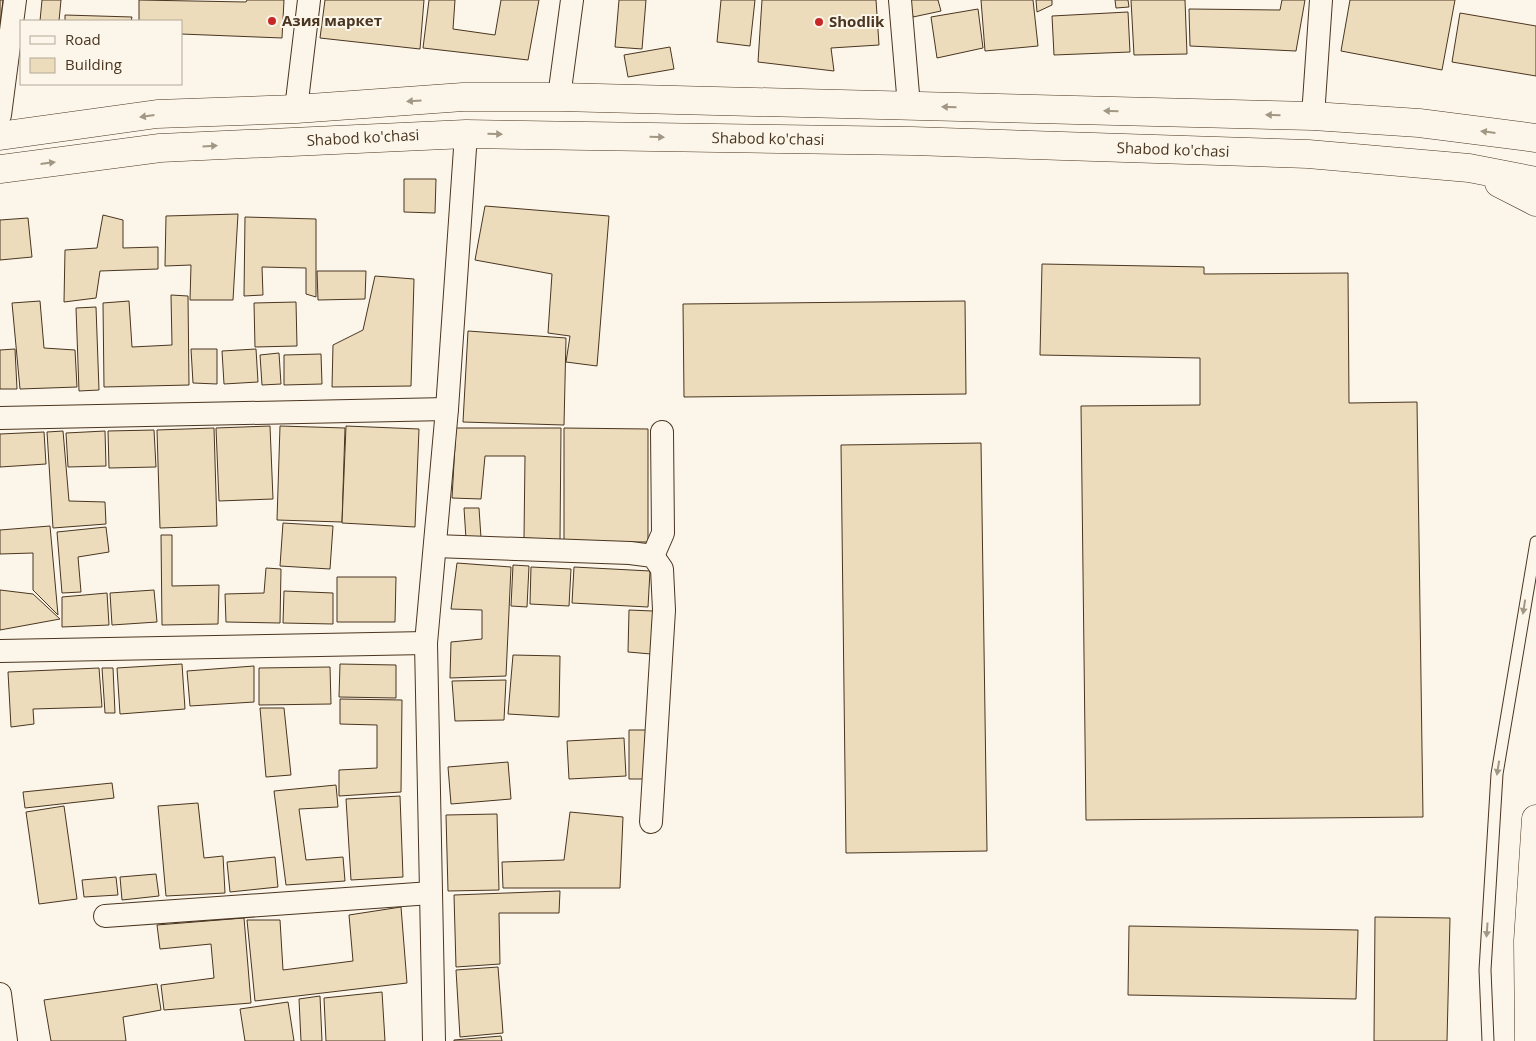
<svg xmlns="http://www.w3.org/2000/svg" width="1536" height="1041" font-family="'Open Sans',sans-serif">
<rect width="100%" height="100%" fill="#fbf6e9"/>
<!-- building -->
<g fill="#ecdcbc" stroke="#4a3520">
<polygon points="0,0 3,0 0,27"/>
<polygon points="42,0 61,0 59,21 40,21"/>
<polygon points="139,0 246,2 247,0 284,0 282,38 181,34 181,21 139,21"/>
<polygon points="325,0 424,0 420,49 320,38"/>
<polygon points="429,0 455,0 453,29 495,35 501,0 539,0 528,60 423,48"/>
<polygon points="619,0 646,0 642,49 615,47"/>
<polygon points="721,0 755,0 750,46 717,42"/>
<polygon points="762,0 876,0 879,45 831,48 834,71 758,62"/>
<polygon points="910,0 938,0 941,11 913,17"/>
<polygon points="981,0 1033,0 1038,46 985,51"/>
<polygon points="1036,0 1052,0 1052,5 1037,12"/>
<polygon points="1115,0 1128,0 1129,7 1116,8"/>
<polygon points="1131,0 1185,0 1187,54 1134,55"/>
<polygon points="1282,0 1305,0 1296,51 1190,46 1189,9 1280,10"/>
<polygon points="1350,0 1455,0 1442,70 1341,51"/>
<polygon points="978,9 983,48 937,58 931,17"/>
<polygon points="1128,12 1130,52 1054,55 1052,16"/>
<polygon points="1460,13 1536,26 1536,76 1452,62"/>
<polygon points="65,15 132,17 131,21 65,21"/>
<polygon points="670,47 674,69 628,77 624,55"/>
<polygon points="404,179 436,179 435,213 404,212"/>
<polygon points="485,206 609,216 597,366 566,362 570,336 548,333 552,274 475,260"/>
<polygon points="238,214 233,300 190,300 191,265 165,266 166,216"/>
<polygon points="103,215 123,220 123,248 158,247 158,269 100,271 96,298 64,302 65,250 97,248"/>
<polygon points="245,217 316,219 316,297 306,294 306,268 262,267 263,295 244,296"/>
<polygon points="28,218 32,257 0,260 0,220"/>
<polygon points="1042,264 1204,267 1204,274 1348,273 1349,403 1417,402 1423,817 1086,820 1081,406 1200,405 1200,358 1040,355"/>
<polygon points="317,271 366,271 365,299 318,300"/>
<polygon points="375,276 414,279 411,386 332,387 333,345 363,330"/>
<polygon points="171,295 188,296 189,385 104,387 103,303 129,301 132,347 172,345"/>
<polygon points="40,301 44,348 75,350 77,387 20,389 12,303"/>
<polygon points="965,301 966,394 684,397 683,304"/>
<polygon points="296,302 297,346 255,347 254,303"/>
<polygon points="96,307 99,390 79,391 76,308"/>
<polygon points="468,331 566,338 564,425 463,422"/>
<polygon points="15,349 17,389 0,389 0,350"/>
<polygon points="191,349 217,349 217,384 193,383"/>
<polygon points="256,349 258,382 224,384 222,351"/>
<polygon points="279,353 281,384 262,385 260,355"/>
<polygon points="321,354 322,384 284,385 284,355"/>
<polygon points="270,426 273,499 219,501 216,428"/>
<polygon points="280,426 345,428 342,522 277,520"/>
<polygon points="346,426 419,429 415,527 342,523"/>
<polygon points="214,428 217,526 160,528 157,430"/>
<polygon points="456,428 561,428 560,540 524,538 525,456 485,456 481,499 452,498"/>
<polygon points="564,428 648,429 648,542 564,542"/>
<polygon points="154,430 156,467 109,468 108,431"/>
<polygon points="63,431 69,501 105,502 106,524 53,528 47,432"/>
<polygon points="105,431 106,466 68,467 66,433"/>
<polygon points="44,432 46,464 0,467 0,434"/>
<polygon points="981,443 987,851 846,853 841,445"/>
<polygon points="464,508 479,508 481,538 466,539"/>
<polygon points="283,523 333,526 330,569 280,566"/>
<polygon points="50,526 58,615 33,590 33,553 0,554 0,530"/>
<polygon points="106,527 109,552 78,557 81,592 62,593 57,532"/>
<polygon points="161,535 172,535 172,586 219,585 218,624 162,625"/>
<polygon points="457,563 511,567 506,676 450,678 451,642 482,639 482,610 451,609"/>
<polygon points="513,565 529,566 527,607 511,606"/>
<polygon points="531,567 571,569 569,606 530,604"/>
<polygon points="574,567 650,571 648,607 572,603"/>
<polygon points="266,568 281,569 280,623 226,622 225,594 264,593"/>
<polygon points="337,577 396,577 395,622 337,622"/>
<polygon points="0,590 33,594 60,619 0,630"/>
<polygon points="154,590 157,622 112,625 110,593"/>
<polygon points="284,591 333,593 333,624 283,623"/>
<polygon points="107,593 109,625 62,627 62,597"/>
<polygon points="629,610 653,611 651,654 628,652"/>
<polygon points="513,655 560,656 559,717 508,714"/>
<polygon points="182,664 185,709 120,714 117,668"/>
<polygon points="340,664 396,665 396,698 339,697"/>
<polygon points="254,666 254,702 190,706 187,671"/>
<polygon points="330,667 331,704 259,705 259,668"/>
<polygon points="99,668 102,707 33,709 34,724 11,727 8,672"/>
<polygon points="102,668 113,668 115,713 105,713"/>
<polygon points="506,680 504,720 455,721 452,681"/>
<polygon points="340,699 402,700 401,792 339,796 339,770 377,768 377,725 340,724"/>
<polygon points="260,708 284,708 291,775 266,777"/>
<polygon points="629,730 650,730 651,779 629,779"/>
<polygon points="624,738 626,776 569,779 567,741"/>
<polygon points="508,762 511,799 451,804 448,767"/>
<polygon points="112,783 114,798 25,808 23,792"/>
<polygon points="336,785 338,807 299,809 306,860 343,857 345,881 286,885 274,791"/>
<polygon points="400,796 403,877 351,880 346,799"/>
<polygon points="198,803 204,858 223,856 225,893 166,896 158,806"/>
<polygon points="64,806 77,899 39,904 26,812"/>
<polygon points="570,812 623,817 620,888 503,888 502,862 564,860"/>
<polygon points="497,814 499,890 448,891 446,815"/>
<polygon points="275,857 278,887 230,892 227,862"/>
<polygon points="156,874 159,896 122,900 120,877"/>
<polygon points="116,877 118,895 84,897 82,880"/>
<polygon points="560,891 559,913 499,913 500,964 456,967 454,895"/>
<polygon points="401,907 407,983 255,1001 247,920 280,920 283,970 353,961 349,915"/>
<polygon points="1375,917 1450,918 1447,1041 1374,1041"/>
<polygon points="244,918 251,1003 164,1010 161,985 214,978 211,944 160,949 157,925"/>
<polygon points="1129,926 1358,930 1356,999 1128,995"/>
<polygon points="498,967 503,1033 460,1037 456,970"/>
<polygon points="157,984 161,1010 123,1017 126,1041 51,1041 44,1000"/>
<polygon points="382,992 385,1041 326,1041 324,998"/>
<polygon points="320,996 322,1041 301,1041 299,999"/>
<polygon points="288,1002 294,1041 245,1041 240,1009"/>
<polygon points="501,1036 502,1041 454,1041 454,1040"/>
</g>
<g fill="none" stroke-linecap="round" stroke-linejoin="round">
<defs>
<polyline id="lane" points="1488,1041 1485,970 1497,774 1536,542"/>
<g id="street">
<polyline points="900,0 909,106"/>
<polyline points="559,97 572,0"/>
<polyline points="296,109 309,0"/>
<polyline points="0,115 15,0"/>
<polyline points="1313,116 1321,0"/>
<polyline points="0,418 447,409"/>
<polyline points="435,546 630,553 653,556 662,569 664,610 651,822"/>
<polyline points="653,556 663,533 662,432"/>
<polyline points="0,651 426,643"/>
<polyline points="105,916 431,893"/>
<polyline points="0,994 6,1041"/>
<polyline points="434,1041 426,643 447,409 466,134"/>
</g>
<g id="secondary">
<polyline points="0,136 157,114 296,109 463,97 559,97 1313,116 1419,123 1536,138"/>
<polyline points="0,169 160,148 466,134 912,141 1308,154 1469,168 1536,181"/>
<polyline points="1499,183 1536,202"/>
<polyline points="1529,1041 1528,941 1536,819"/>
</g>
</defs>
<!-- lane casing -->
<use href="#lane" stroke="#4a3520" stroke-width="13"/>
<!-- street casing -->
<use href="#street" stroke="#4a3520" stroke-width="24"/>
<!-- secondary casing -->
<use href="#secondary" stroke="#4a3520" stroke-width="29"/>
<!-- lane -->
<use href="#lane" stroke="#fbf6e9" stroke-width="11"/>
<!-- street -->
<use href="#street" stroke="#fbf6e9" stroke-width="22"/>
<!-- secondary -->
<use href="#secondary" stroke="#fbf6e9" stroke-width="28"/>
</g>
<!-- one-way arrows -->
<defs><path id="oneway-solid" d="M-6-.8H1V-3.2L6.5 0L1 3.2V.8H-6Z" transform="scale(1.25)"/></defs>
<g fill="#a29684">
<use href="#oneway-solid" transform="translate(414 101) rotate(176)"/>
<use href="#oneway-solid" transform="translate(949 107) rotate(-179)"/>
<use href="#oneway-solid" transform="translate(1111 111) rotate(-179)"/>
<use href="#oneway-solid" transform="translate(1273 115) rotate(-179)"/>
<use href="#oneway-solid" transform="translate(147 116) rotate(172)"/>
<use href="#oneway-solid" transform="translate(1488 132) rotate(-173)"/>
<use href="#oneway-solid" transform="translate(495 134) rotate(1)"/>
<use href="#oneway-solid" transform="translate(657 137) rotate(1)"/>
<use href="#oneway-solid" transform="translate(210 146) rotate(-3)"/>
<use href="#oneway-solid" transform="translate(48 163) rotate(-7)"/>
<use href="#oneway-solid" transform="translate(1524 607) rotate(99)"/>
<use href="#oneway-solid" transform="translate(1498 768) rotate(99)"/>
<use href="#oneway-solid" transform="translate(1487 930) rotate(94)"/>
</g>
<!-- markers -->
<g fill="#c62828" stroke="#fbf6e9" stroke-width="2">
<circle cx="272" cy="21" r="5"/>
<circle cx="819" cy="22" r="5"/>
</g>
<g text-anchor="middle" stroke-width="4" stroke-linejoin="round" paint-order="stroke">
<!-- poi labels -->
<g font-size="15" font-weight="bold" fill="#4a3520" stroke="#fbf6e9" text-anchor="start">
<text x="282" y="26">Азия маркет</text>
<text x="829" y="27">Shodlik</text>
</g>
<!-- street labels -->
<g font-size="15" fill="#4a3520" stroke="#fbf6e9">
<text transform="translate(363 138) rotate(-3)" y="5">Shabod ko'chasi</text>
<text transform="translate(768 139) rotate(1)" y="5">Shabod ko'chasi</text>
<text transform="translate(1173 150) rotate(2)" y="5">Shabod ko'chasi</text>
</g>
</g>
<!-- legend -->
<rect x="20" y="20" width="162" height="65" fill="#fbf6e9" stroke="#b4a999"/>
<rect x="30" y="36" width="25" height="8" fill="#fbf6e9" stroke="#b4a999"/>
<text x="65" y="45" font-size="15" fill="#4a3520">Road</text>
<rect x="30" y="58" width="25" height="15" fill="#ecdcbc" stroke="#b4a999"/>
<text x="65" y="70" font-size="15" fill="#4a3520">Building</text>
</svg>
